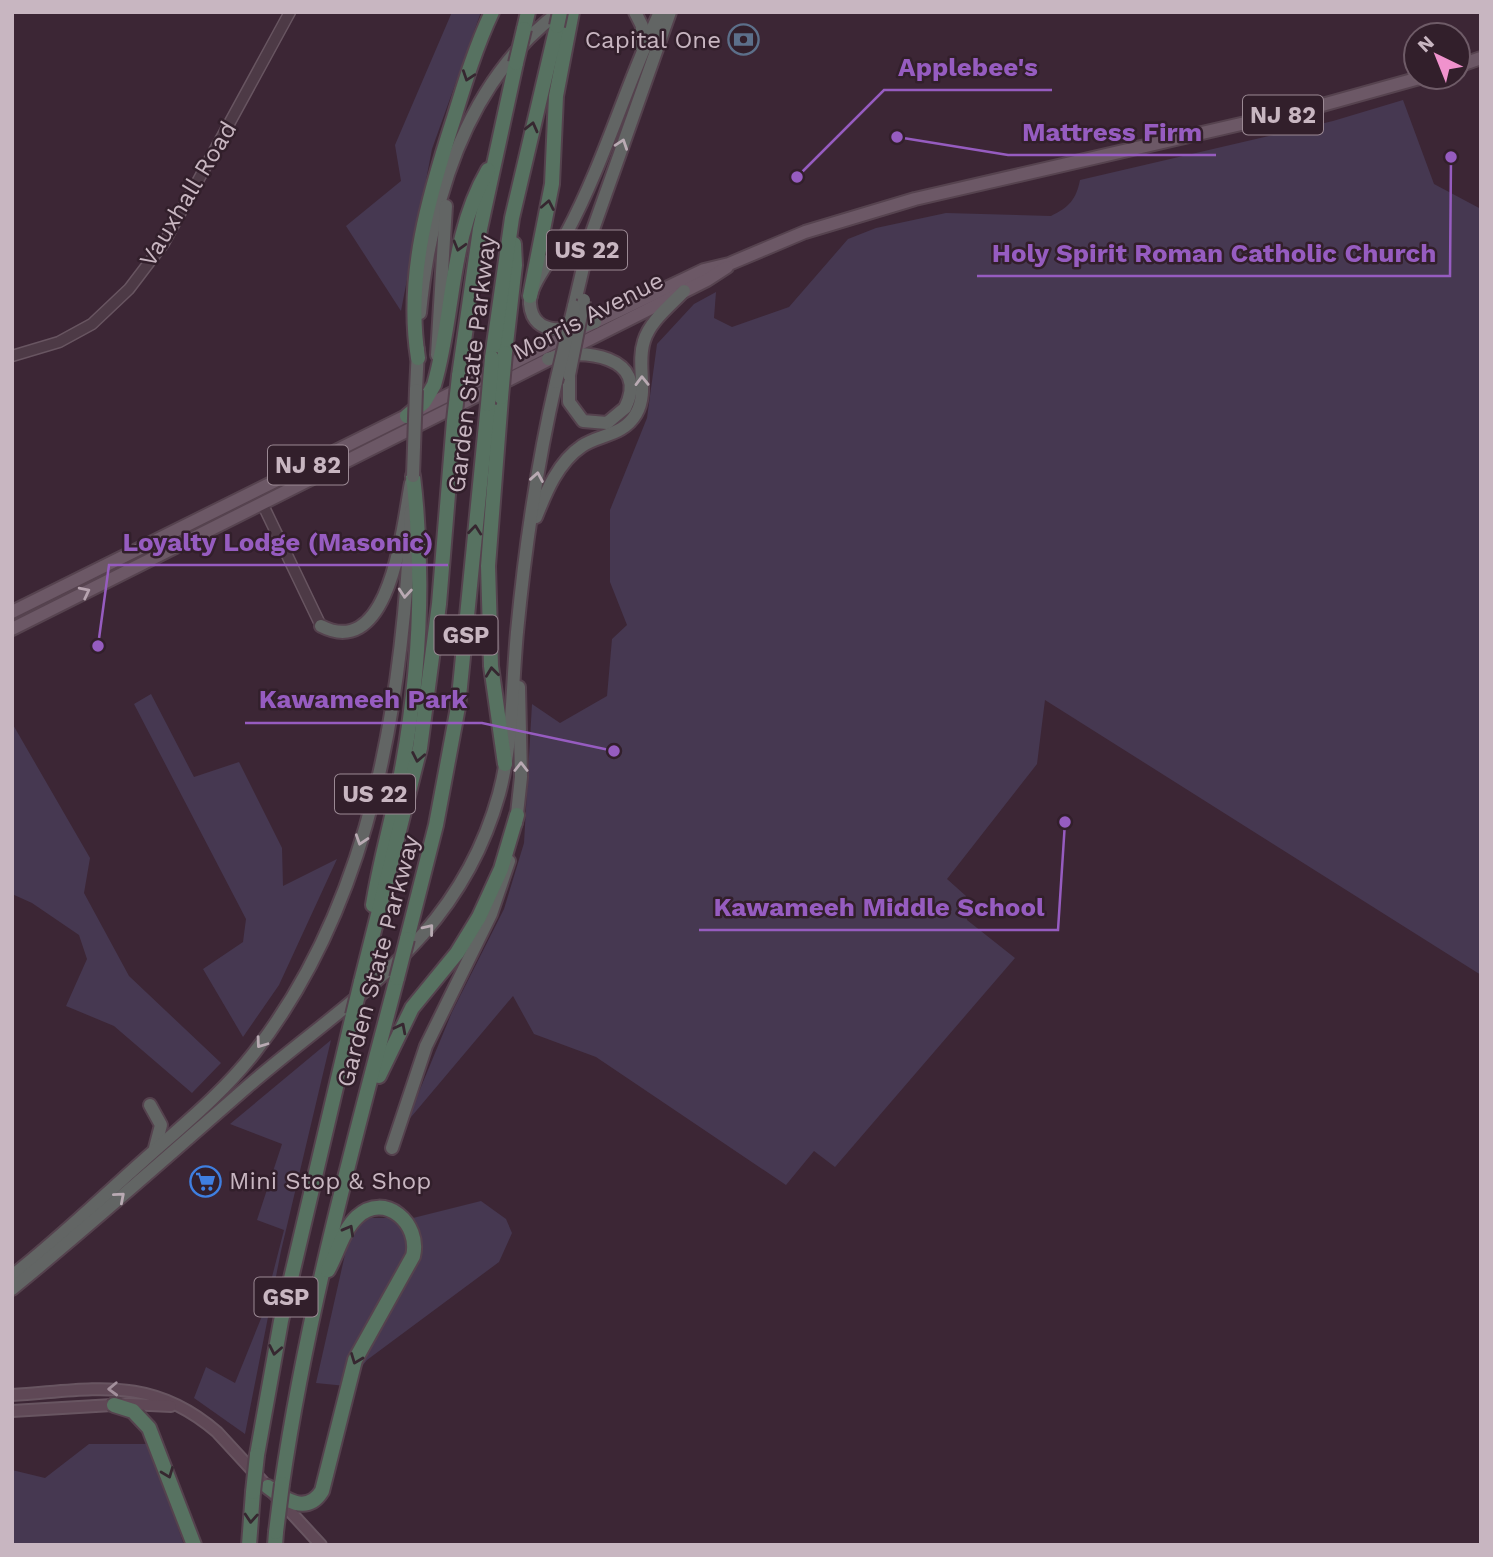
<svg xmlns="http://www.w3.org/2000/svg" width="1493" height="1557" font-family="'Work Sans',sans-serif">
<rect width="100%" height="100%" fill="#3c2635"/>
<!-- green -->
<g fill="#463851">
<polygon points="452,12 481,12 432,149 401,311 346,226 401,181 395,145"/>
<path d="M 1403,100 L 1434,184 L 1481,209 L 1481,975 L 1045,700 L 1037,764 L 947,879 L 966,896 L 967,920 L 1015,958 L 835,1167 L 814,1151 L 786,1185 L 596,1057 L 534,1034 L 513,996 L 406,1123 L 452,1012 L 504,909 L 524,843 L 532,704 L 560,723 L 607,696 L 612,639 L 627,625 L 610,582 L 610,510 L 647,418 L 657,344 L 694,304 L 716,292 L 714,318 L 732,327 L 789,307 L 848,239 L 876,228 L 946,213 L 1051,216 C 1069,207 1076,200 1080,180 L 1333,121 Z"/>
<polygon points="151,694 194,777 239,762 282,848 283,886 337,859 279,985 243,1037 203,969 243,942 246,919 134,704"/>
<polygon points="12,723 90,858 84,893 129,976 221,1063 192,1093 114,1026 66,1006 87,959 79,935 32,903 12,894"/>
<polygon points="331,1040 281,1251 245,1434 194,1398 206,1367 235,1383 262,1316 284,1230 257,1220 282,1144 230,1124"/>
<polygon points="481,1201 506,1219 512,1233 499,1262 367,1360 346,1386 316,1383 348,1241 356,1227 370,1218 413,1218"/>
<polygon points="89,1444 149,1444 184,1545 12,1545 12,1470 45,1478"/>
</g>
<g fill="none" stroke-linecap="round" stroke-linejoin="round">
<defs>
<g id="tertiary">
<polyline points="12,356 59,342 92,324 129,289 164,243 290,12"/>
<polyline points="262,503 321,626"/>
</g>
<g id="secondary">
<path d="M 12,1395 C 93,1390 150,1374 217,1432 L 321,1545"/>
<polyline points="12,1411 129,1404 171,1406"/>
</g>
<g id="primary">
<polyline points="1458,66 1481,58"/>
<polyline points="12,612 595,322 704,270 729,264 805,232 915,199 1315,107 1423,77"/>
<polyline points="12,629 707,280 727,267"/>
</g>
<g id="trunk">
<polyline points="635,12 642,26 641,46"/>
<polyline points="574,306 590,238 670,12"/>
<path d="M 420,313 C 431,201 465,82 559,12"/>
<path d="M 595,322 C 572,330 533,339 530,304 C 528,285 557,252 566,234 C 604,163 626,85 660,12"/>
<polyline points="437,355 446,206"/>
<path d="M 548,359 C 581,347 651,356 625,408 L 607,423 L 583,421 L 569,402 L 569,375"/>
<polyline points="416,390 418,349"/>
<path d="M 536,517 C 546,492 558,462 582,446 C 600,434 623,436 636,414 C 649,392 636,365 644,341 C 650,321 670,306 684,291"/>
<path d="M 321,626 C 391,662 403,523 411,483"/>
<polyline points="516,823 521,777 519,687"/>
<polyline points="150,1105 161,1125 155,1148"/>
<polyline points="392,1148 426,1046 491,914 509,861"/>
<path d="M 12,1276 C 58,1240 100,1199 144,1160 C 182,1126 222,1094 254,1053 C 373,900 403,699 411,511"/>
<path d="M 12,1289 C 92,1224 169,1155 247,1087 C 353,996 459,939 499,794 C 513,742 512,686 517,632 C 525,548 537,464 556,382"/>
</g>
<g id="motorway">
<polyline points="524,29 528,12"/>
<polyline points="530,296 552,184 556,96 572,12"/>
<polyline points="505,353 515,265 514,244"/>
<path d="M 418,358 C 405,276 429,195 454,118 C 465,82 476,46 492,12"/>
<polyline points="492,358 512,218 557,26"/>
<polyline points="459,376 480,229 516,63"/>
<polyline points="501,397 488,566 491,666 505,764"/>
<path d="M 407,416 L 424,402 L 434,385 C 455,313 449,237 488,170"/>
<path d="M 373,905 C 380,860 393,818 401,774 C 420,674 425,577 413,476"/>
<polyline points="407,939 436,825 458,707 488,404"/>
<polyline points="361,982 420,748 439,604 454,421"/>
<polyline points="379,1076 412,1008 457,953 479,917 501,869 517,815"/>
<polyline points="114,1405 133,1411 149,1428 194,1545"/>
<polyline points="257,1455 281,1321 353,1015"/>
<path d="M 282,1484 C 307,1312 353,1145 397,978"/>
<path d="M 268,1487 C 285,1500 307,1515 322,1491 L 355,1360 L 413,1256 C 421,1224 385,1191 357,1217 C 343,1230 337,1254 328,1270"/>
<polyline points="249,1545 253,1492"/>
<polyline points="275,1545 276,1532"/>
</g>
</defs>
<!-- tertiary casing -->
<use href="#tertiary" stroke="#685561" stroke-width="13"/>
<!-- secondary casing -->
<use href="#secondary" stroke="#685561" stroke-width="14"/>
<!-- primary casing -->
<use href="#primary" stroke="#56434f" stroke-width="16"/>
<!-- trunk casing -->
<use href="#trunk" stroke="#55424e" stroke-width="16"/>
<!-- motorway casing -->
<use href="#motorway" stroke="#55424e" stroke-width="18"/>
<!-- tertiary -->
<use href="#tertiary" stroke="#4d3a46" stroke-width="10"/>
<!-- secondary -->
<use href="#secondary" stroke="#5f4856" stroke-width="10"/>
<!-- primary -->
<use href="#primary" stroke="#6c5866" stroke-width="12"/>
<!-- trunk -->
<use href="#trunk" stroke="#626564" stroke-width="12"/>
<!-- motorway -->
<use href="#motorway" stroke="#577261" stroke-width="14"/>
<defs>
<g id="trunk-bridge">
<polyline points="569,375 584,300"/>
<polyline points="556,382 574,306"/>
<polyline points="413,476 416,390"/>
</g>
<g id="motorway-bridge">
<polyline points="557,26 560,12"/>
<polyline points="516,63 524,29"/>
<polyline points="501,397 505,353"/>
<polyline points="488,404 492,358"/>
<polyline points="454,421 459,376"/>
<polyline points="397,978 407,939"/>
<polyline points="353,1015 361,982"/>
<polyline points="253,1492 257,1455"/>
<polyline points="276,1532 282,1484"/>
</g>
</defs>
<!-- trunk-bridge casing -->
<use href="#trunk-bridge" stroke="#55424e" stroke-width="16" stroke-linecap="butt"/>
<!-- motorway-bridge casing -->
<use href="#motorway-bridge" stroke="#55424e" stroke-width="18" stroke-linecap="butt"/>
<!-- trunk-bridge -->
<use href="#trunk-bridge" stroke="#626564" stroke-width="12"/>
<!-- motorway-bridge -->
<use href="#motorway-bridge" stroke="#577261" stroke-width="14"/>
</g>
<!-- one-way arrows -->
<defs><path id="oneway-chevron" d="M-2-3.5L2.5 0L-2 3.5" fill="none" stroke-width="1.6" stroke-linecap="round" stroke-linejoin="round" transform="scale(1.75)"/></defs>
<g stroke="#362730">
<use href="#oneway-chevron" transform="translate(468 76) rotate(109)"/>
<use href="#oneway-chevron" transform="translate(532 127) rotate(-76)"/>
<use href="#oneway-chevron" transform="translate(548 205) rotate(-79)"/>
<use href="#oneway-chevron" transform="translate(459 246) rotate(106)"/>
<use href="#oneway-chevron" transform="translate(475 530) rotate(-84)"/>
<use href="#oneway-chevron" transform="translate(492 672) rotate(-97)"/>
<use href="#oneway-chevron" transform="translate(418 757) rotate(101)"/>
<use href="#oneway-chevron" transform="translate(401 1028) rotate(-63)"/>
<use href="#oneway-chevron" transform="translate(349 1230) rotate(-61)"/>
<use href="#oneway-chevron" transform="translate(275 1350) rotate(101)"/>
<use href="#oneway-chevron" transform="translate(356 1359) rotate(111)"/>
<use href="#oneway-chevron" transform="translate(168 1473) rotate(69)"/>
<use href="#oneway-chevron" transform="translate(251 1518) rotate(94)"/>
</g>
<g stroke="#b9aab3">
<use href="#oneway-chevron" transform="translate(622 144) rotate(-71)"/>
<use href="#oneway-chevron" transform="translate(642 381) rotate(-91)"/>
<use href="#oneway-chevron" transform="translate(537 477) rotate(-80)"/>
<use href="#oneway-chevron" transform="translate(405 593) rotate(95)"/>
<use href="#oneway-chevron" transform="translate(521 767) rotate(-90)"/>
<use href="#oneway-chevron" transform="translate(361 840) rotate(108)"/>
<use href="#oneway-chevron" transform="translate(429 929) rotate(-51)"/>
<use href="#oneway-chevron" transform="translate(261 1043) rotate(126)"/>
<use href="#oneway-chevron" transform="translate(120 1197) rotate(-41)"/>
</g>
<use stroke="#b6a3af" href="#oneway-chevron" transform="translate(85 592) rotate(-27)"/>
<use stroke="#a3909c" href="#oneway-chevron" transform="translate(113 1389) rotate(178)"/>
<!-- icons -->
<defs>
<symbol id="bank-ring" viewBox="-11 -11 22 22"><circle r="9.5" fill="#321f2b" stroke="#5c6f8a" stroke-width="1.5"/><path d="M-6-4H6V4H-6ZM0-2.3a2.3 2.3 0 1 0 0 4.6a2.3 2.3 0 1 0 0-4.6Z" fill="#5c6f8a"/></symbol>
<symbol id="supermarket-ring" viewBox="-11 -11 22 22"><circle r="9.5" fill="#321f2b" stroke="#3f7fe0" stroke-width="1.5"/><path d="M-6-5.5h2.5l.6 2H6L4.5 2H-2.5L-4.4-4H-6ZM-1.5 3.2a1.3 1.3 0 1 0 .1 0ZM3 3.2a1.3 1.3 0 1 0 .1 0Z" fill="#3f7fe0"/></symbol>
</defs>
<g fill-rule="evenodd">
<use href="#bank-ring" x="726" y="22" width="35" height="35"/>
<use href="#supermarket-ring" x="188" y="1164" width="35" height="35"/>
</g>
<g text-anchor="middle" stroke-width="5" stroke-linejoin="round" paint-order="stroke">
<!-- shield labels -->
<g fill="#321f2b" stroke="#9b8994" stroke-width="2">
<rect x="1243" y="95.5" width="80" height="39" rx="5"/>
<rect x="547" y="230.5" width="80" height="39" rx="5"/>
<rect x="268" y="445.5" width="80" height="39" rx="5"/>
<rect x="434.5" y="615.5" width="63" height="39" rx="5"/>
<rect x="335" y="774.5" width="80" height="39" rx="5"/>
<rect x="254.5" y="1277.5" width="63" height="39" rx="5"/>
</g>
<g font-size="23" font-weight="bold" fill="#c8b6c1">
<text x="1283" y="123">NJ 82</text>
<text x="587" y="258">US 22</text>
<text x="308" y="473">NJ 82</text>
<text x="466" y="643">GSP</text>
<text x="375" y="802">US 22</text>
<text x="286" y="1305">GSP</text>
</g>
<!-- poi labels -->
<g font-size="24" fill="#c8b6c1" stroke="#321f2b" text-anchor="end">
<text x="721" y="48">Capital One</text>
<text x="229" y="1189" text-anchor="start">Mini Stop &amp; Shop</text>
</g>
<!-- street labels -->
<g font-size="24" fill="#c8b6c1" stroke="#321f2b">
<text transform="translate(188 194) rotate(-59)" y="8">Vauxhall Road</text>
<text transform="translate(588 316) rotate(-27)" y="8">Morris Avenue</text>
<text transform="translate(472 364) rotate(-83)" y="8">Garden State Parkway</text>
<text transform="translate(378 961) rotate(-75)" y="8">Garden State Parkway</text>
</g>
</g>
<!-- callouts -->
<path fill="none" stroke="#965cc0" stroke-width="2.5" d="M797 177L884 90H1052M897 137L1008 155H1216M1451 157L1450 276H977M98 646L109 565H448M614 751L482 723H245M1065 822L1058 930H699"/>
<g fill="#965cc0" stroke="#321f2b" stroke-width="2.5">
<circle cx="797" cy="177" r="7"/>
<circle cx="897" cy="137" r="7"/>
<circle cx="1451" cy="157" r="7"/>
<circle cx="98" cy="646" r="7"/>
<circle cx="614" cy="751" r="7"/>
<circle cx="1065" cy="822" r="7"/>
</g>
<g font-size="26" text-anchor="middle" font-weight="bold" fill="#965cc0" stroke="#321f2b" stroke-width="5" stroke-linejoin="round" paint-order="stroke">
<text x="968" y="76">Applebee's</text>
<text x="1112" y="141">Mattress Firm</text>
<text x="1214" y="262">Holy Spirit Roman Catholic Church</text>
<text x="278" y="551">Loyalty Lodge (Masonic)</text>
<text x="363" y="708">Kawameeh Park</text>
<text x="879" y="916">Kawameeh Middle School</text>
</g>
<!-- border -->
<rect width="1493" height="1557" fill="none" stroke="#c8b6c1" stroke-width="28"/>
<!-- north arrow -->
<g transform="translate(1437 56) rotate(317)"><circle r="33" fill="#321f2b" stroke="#6e5b67" stroke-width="2"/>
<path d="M0-5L12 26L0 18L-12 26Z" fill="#f092cd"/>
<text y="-10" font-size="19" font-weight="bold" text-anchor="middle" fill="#c8b6c1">N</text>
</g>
</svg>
